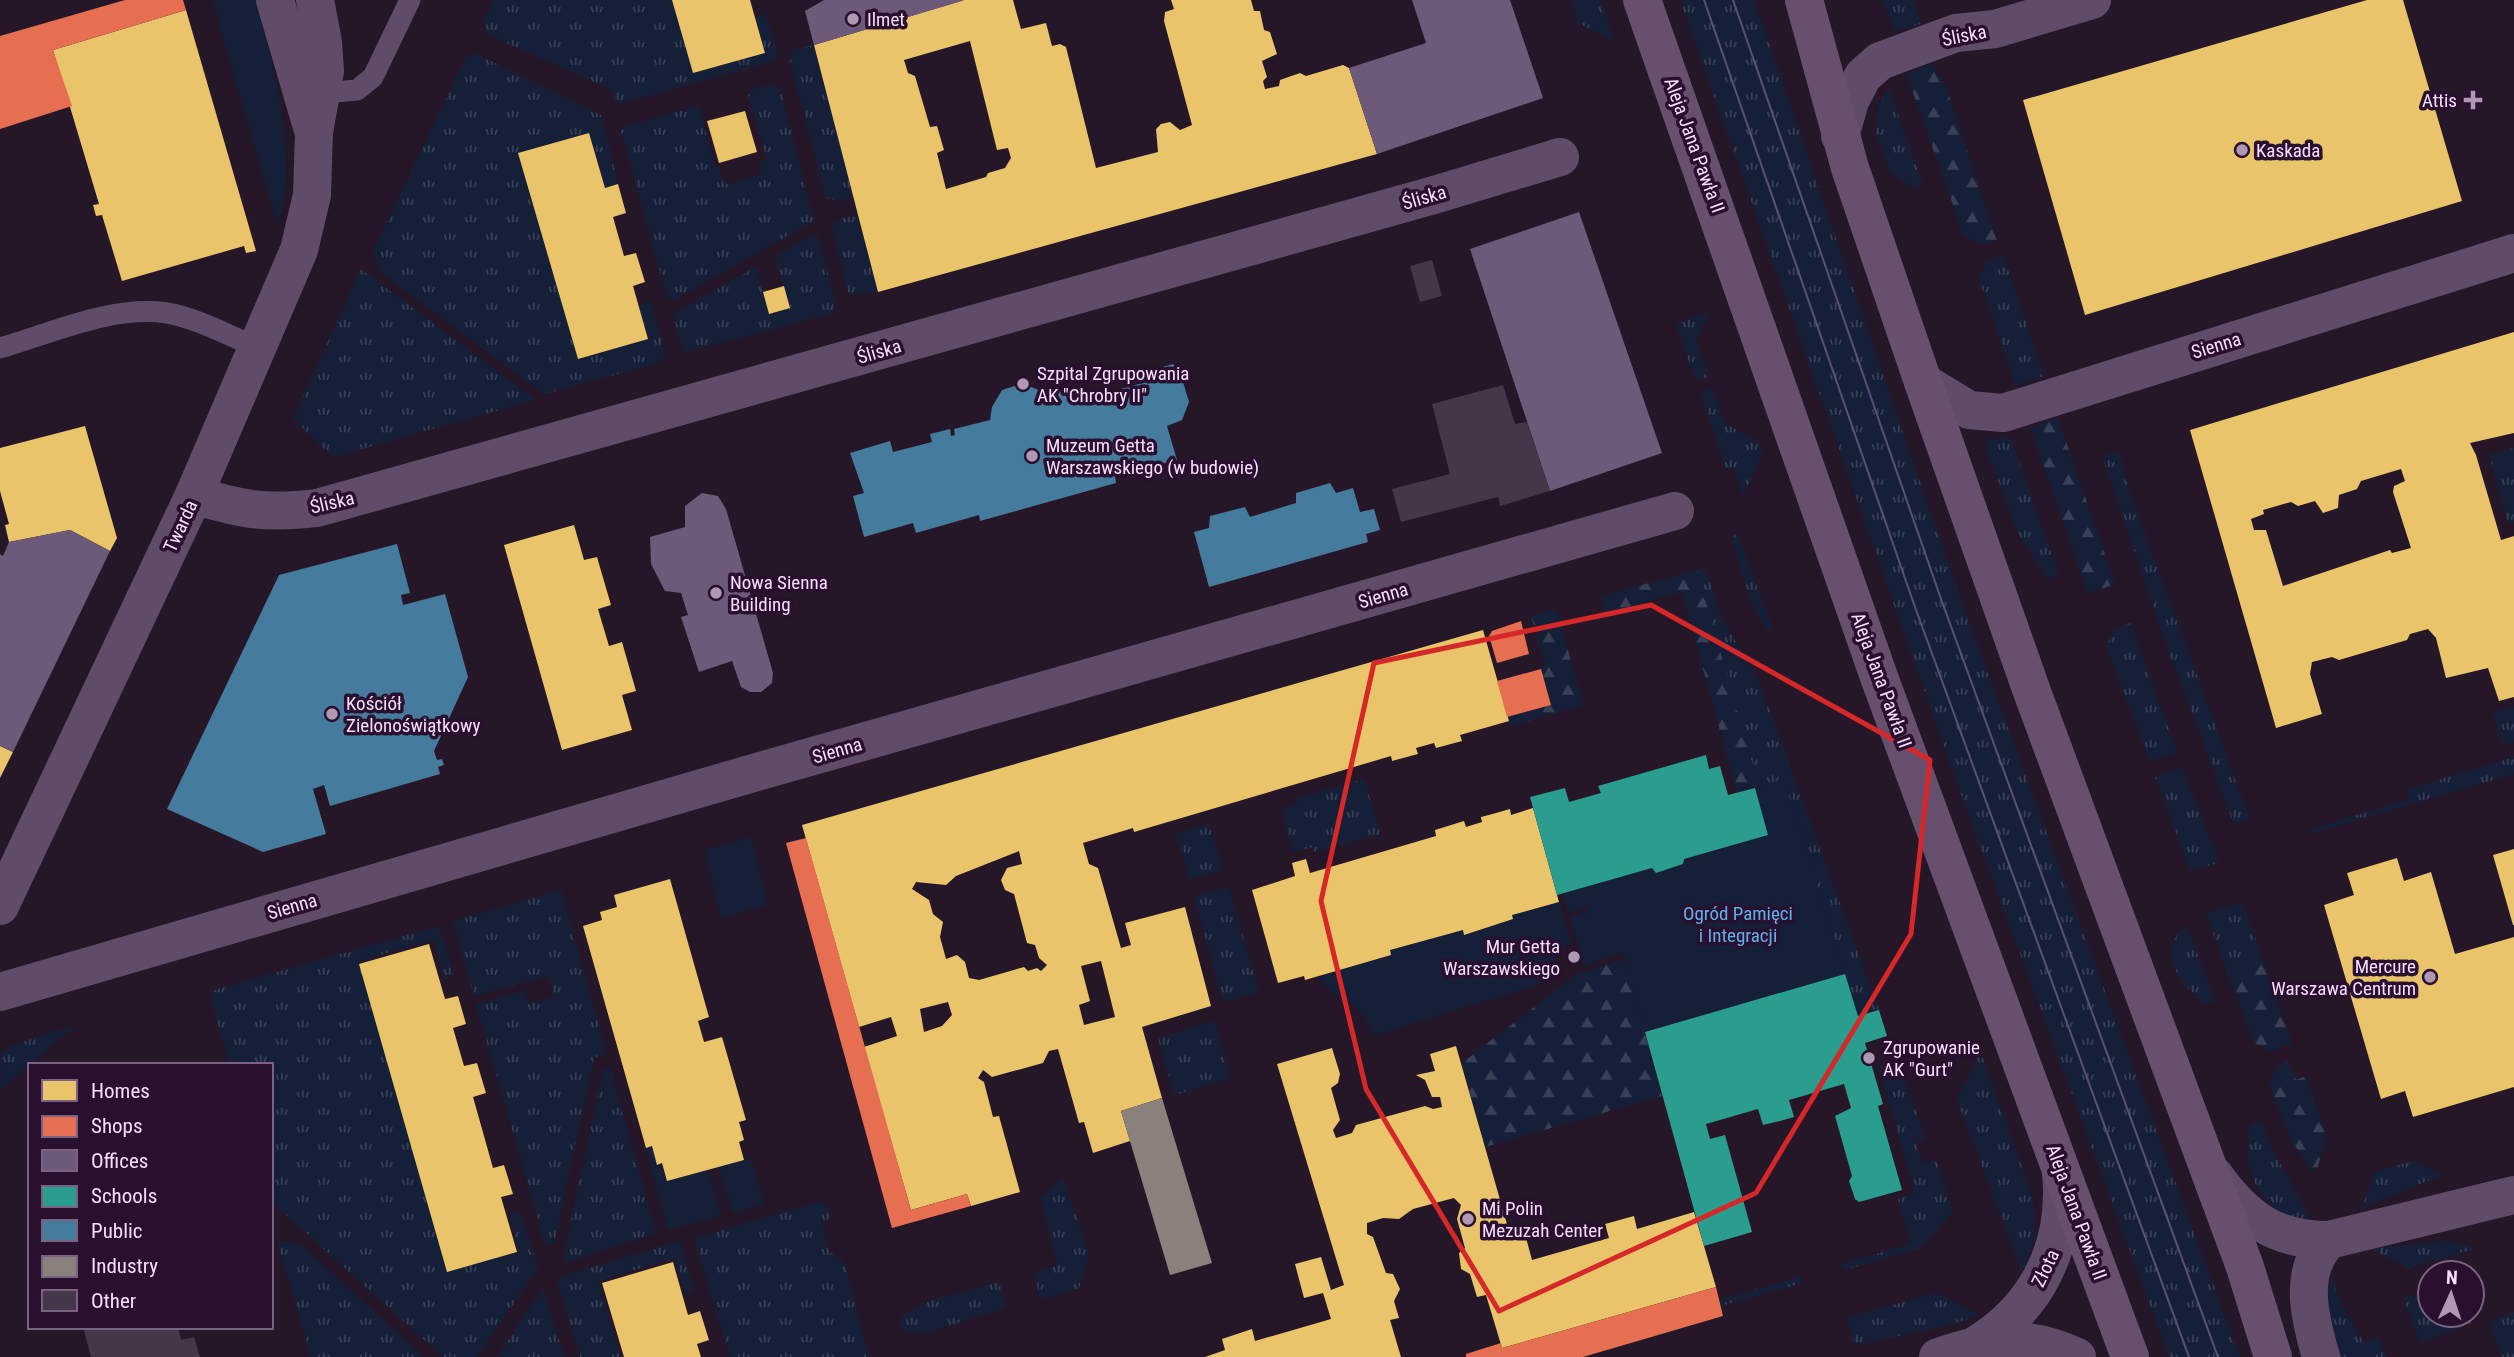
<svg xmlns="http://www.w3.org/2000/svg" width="2514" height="1357" font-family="'Roboto Condensed',sans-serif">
<defs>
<pattern id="grass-tufts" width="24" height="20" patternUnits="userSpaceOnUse" patternTransform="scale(1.75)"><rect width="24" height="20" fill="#152038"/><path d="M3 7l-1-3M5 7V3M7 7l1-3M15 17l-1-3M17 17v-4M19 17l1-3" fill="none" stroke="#384056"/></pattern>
<pattern id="forest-firs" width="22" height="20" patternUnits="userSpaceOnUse" patternTransform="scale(1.75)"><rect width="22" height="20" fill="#152038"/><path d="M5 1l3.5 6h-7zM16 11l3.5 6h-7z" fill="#384056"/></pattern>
</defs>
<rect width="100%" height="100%" fill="#251728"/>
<!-- grass -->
<g fill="url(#grass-tufts)">
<polygon points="494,0 672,0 693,73 765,53 755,18 766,15 778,56 774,61 616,105 612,90 486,34 483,22"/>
<polygon points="1572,0 1600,0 1615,42 1578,23"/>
<polygon points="1680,0 1754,0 1958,592 2240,1357 2169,1357 1961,794"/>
<polygon points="1882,0 1913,0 1921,24 1896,31"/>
<polygon points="814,45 853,197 837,201 826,198 790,60 794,49"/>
<polygon points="475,53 601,115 618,184 605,188 589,133 518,153 578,359 648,339 638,305 651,301 665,354 659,363 544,394 380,272 374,249 466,57"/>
<polygon points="772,84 780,88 814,221 673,300 667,297 621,131 626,126 699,106 715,167 719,167 724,185 762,175 759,162 767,159 747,91"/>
<polygon points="1889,88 1923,185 1913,188 1890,171 1876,133 1878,105"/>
<polygon points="858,216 878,291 849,295 832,225 843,218"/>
<polygon points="817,233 837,308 833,313 683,353 673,314 756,267 769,313 790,308 776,256"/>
<polygon points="2003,255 2044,376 2016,385 1979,279 1987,261"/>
<polygon points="361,269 535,400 333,457 293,419"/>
<polygon points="1709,312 1696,341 1709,377 1701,380 1695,379 1676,324"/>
<polygon points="1713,389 1725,423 1757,442 1763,453 1743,495 1733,467 1726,469 1701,397 1703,391"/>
<polygon points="2010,437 2059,575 2047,579 2017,531 1985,445 1988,440"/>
<polygon points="2514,448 2514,522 2508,524 2489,455"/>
<polygon points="2119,450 2130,493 2250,820 2234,824 2169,652 2102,456"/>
<path d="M 1735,534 L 1739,538 L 1774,632 C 1755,630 1737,555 1732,537 Z"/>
<polygon points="1705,568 1723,620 1760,684 1879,1010 1858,1016 1813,982 1767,835 1759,787 1697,570"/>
<polygon points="2130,623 2177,752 2150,762 2106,646 2115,629"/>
<polygon points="2514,706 2514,742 2503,745 2493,712"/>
<polygon points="2514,757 2514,774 2309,834 2308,830 2410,799 2408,789"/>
<polygon points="2182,767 2219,863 2190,871 2155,777"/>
<polygon points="1364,779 1381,834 1314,852 1313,847 1293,852 1282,809 1297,805 1295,799"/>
<polygon points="1209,824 1223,870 1190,880 1176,833"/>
<polygon points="1229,887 1259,992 1223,1002 1194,896"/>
<polygon points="561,890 607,1054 594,1058 554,1244 545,1244 476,1004 525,991 528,1004 554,997 548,976 474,996 453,921"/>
<polygon points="2242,903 2262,956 2227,972 2206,913"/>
<path d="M 2187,925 L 2215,1001 L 2206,1005 C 2182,984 2152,954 2187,925 Z"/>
<polygon points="439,926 454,976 444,979 434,940 359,961 447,1271 519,1252 509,1215 520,1211 538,1268 477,1357 443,1357 271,1201 271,1065 230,1065 211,1000 214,990"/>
<polygon points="1215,1021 1231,1078 1174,1095 1158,1038"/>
<polygon points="76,1025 0,1090 1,1054 15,1044"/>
<polygon points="1978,1057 1983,1058 2034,1201 2035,1241 2022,1272 1957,1100"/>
<polygon points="1898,1062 1926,1139 1916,1142 1923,1163 1936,1160 1953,1212 1920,1248 1844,1270 1842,1264 1911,1244 1898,1199 1915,1193 1879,1069"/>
<polygon points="610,1068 656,1233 567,1262 563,1258 603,1070"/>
<path d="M 2262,1121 L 2268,1141 L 2311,1219 C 2275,1226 2251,1187 2247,1157 C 2246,1147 2249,1134 2251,1124 Z"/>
<polygon points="2414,1161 2442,1175 2362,1208 2375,1171"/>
<polygon points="1063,1177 1089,1254 1079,1288 1040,1299 1034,1272 1058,1266 1040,1198"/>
<polygon points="818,1202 825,1203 830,1218 822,1226 829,1251 844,1262 869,1357 730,1357 694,1238"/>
<polygon points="277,1240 302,1246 424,1357 311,1357"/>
<polygon points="680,1241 694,1292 685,1294 674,1258 599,1281 620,1357 580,1357 558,1283 562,1276"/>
<polygon points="2447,1241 2478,1248 2409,1268 2379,1253 2376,1248"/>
<polygon points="1801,1276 1803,1283 1721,1306 1719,1300"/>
<path d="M 2332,1279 L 2340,1302 L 2364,1343 L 2378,1337 L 2386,1357 L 2340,1357 C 2331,1331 2319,1305 2332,1279 Z"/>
<polygon points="999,1282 1006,1308 922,1334 912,1334 901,1328 900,1317 923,1303"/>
<polygon points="543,1288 564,1357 497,1357"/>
<polygon points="2430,1290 2430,1315 2469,1315 2471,1323 2420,1343 2403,1298"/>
<path d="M 1937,1293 L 1979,1315 C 1940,1331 1896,1335 1855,1346 L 1846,1317 Z"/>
<polygon points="2514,1312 2514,1357 2501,1357 2489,1321"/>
</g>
<!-- forest -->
<g fill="url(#forest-firs)">
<polygon points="1933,63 1947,90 1997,241 1982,245 1964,236 1906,73"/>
<polygon points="2058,418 2115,584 2088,594 2031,430 2032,427"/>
<polygon points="1697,570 1759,787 1737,793 1682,592 1606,613 1601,596"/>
<polygon points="1556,609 1584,705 1510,726 1507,717 1551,705 1541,669 1546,666 1531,616"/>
<polygon points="2262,956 2292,1044 2271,1051 2254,1043 2227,972"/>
<polygon points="1625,960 1662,1096 1485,1147 1462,1063 1578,973"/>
<polygon points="2288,1061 2296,1080 2306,1076 2327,1137 2317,1169 2313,1172 2291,1140 2269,1084 2278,1065"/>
</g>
<!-- garden -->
<g fill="#152038">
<path d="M 215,0 L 256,0 C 271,58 302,167 277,224 L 213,3 Z"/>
<polygon points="1784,779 1845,974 1645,1032 1623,952 1584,966 1570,916 1587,912 1586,908 1568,913 1563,893 1652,868 1656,873 1683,864 1684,859 1767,835 1755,788"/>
<polygon points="751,837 768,905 721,918 705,850"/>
<path d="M 1559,902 L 1571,944 L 1555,950 L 1554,980 L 1373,1036 C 1361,996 1334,1004 1319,977 L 1391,955 L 1390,950 L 1463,930 L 1464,935 L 1513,920 L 1512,915 Z"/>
<polygon points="652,1147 667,1181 708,1170 721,1216 668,1230 646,1148"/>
<polygon points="751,1158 765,1204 732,1213 719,1167"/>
</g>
<!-- homes -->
<g fill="#e9c46a" fill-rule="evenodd">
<polygon points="672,0 750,0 765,53 693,73"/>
<path d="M 964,0 L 1013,0 L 1021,29 L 1046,23 L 1052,46 L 1060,44 L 1066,47 L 1096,168 L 1158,152 L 1156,129 L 1161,124 L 1170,122 L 1180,130 L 1192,125 L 1164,21 L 1165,12 L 1174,9 L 1171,0 L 1251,0 L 1254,11 L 1260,11 L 1264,30 L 1270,32 L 1277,54 L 1262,61 L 1267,77 L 1263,81 L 1265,89 L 1279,86 L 1280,80 L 1300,73 L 1306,76 L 1343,65 L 1349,68 L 1377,154 L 878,292 L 814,45 ZM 970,41 L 997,150 L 1008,148 L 1011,158 L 1005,168 L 988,173 L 986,177 L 946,189 L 937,153 L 944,150 L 937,126 L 930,127 L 915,76 L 908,73 L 904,60 Z"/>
<polygon points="2367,0 2403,0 2462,201 2085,315 2023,100"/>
<polygon points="186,10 256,251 246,253 244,246 122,281 102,215 96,216 93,205 99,204 53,50"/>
<polygon points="745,111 757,152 719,163 707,121"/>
<polygon points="589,133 605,188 618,184 626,213 613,217 624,256 636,253 645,282 633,286 648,339 578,359 518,153"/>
<polygon points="784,286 790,308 769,314 763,292"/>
<path d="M 2514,332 L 2514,433 L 2470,443 L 2476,455 L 2501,540 L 2514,536 L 2514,697 L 2499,701 L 2488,668 L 2446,678 L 2436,638 L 2428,629 L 2410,634 L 2407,640 L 2339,660 L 2332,657 L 2312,662 L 2310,674 L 2322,714 L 2276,728 L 2190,430 ZM 2401,469 L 2405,481 L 2394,486 L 2393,492 L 2411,548 L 2392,553 L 2390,550 L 2283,586 L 2266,530 L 2254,530 L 2251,519 L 2264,514 L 2263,510 L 2291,502 L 2298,506 L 2315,501 L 2323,513 L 2338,508 L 2339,495 L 2357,489 L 2361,481 Z"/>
<polygon points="85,426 117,538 110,551 70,530 9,542 5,525 9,524 0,491 0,448"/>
<polygon points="574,525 584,560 597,557 611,605 598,609 609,646 622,642 636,691 622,695 632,730 562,750 504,545"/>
<path d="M 1483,630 L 1509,721 L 1460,735 L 1462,741 L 1436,748 L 1434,743 L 1416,748 L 1418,754 L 1392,761 L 1391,756 L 1134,832 L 1133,828 L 1083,843 L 1089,864 L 1098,868 L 1121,948 L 1131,945 L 1125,923 L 1185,907 L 1211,1006 L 1142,1027 L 1162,1098 L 1121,1111 L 1130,1141 L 1093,1153 L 1084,1122 L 1079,1123 L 1058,1049 L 1049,1051 L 1043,1063 L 992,1077 L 983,1070 L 978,1078 L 984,1082 L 993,1117 L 999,1116 L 1020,1192 L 971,1206 L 967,1194 L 911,1210 L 864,1047 L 897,1036 L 891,1017 L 859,1027 L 802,825 ZM 1019,851 L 1022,864 L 1007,868 L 1001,880 L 1005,890 L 1014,894 L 1027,943 L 1035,945 L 1039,958 L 1047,965 L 1041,971 L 1037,968 L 1028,971 L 1024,967 L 979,980 L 969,978 L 965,962 L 957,955 L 946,959 L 940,937 L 943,922 L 933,914 L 929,900 L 912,889 L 916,882 L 946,885 L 956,876 ZM 1101,961 L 1115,1017 L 1084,1025 L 1079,1005 L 1090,1001 L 1081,966 ZM 948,1002 L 952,1015 L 942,1026 L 924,1032 L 920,1009 Z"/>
<polygon points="0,746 13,752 0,778"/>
<polygon points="1533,808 1559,902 1512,915 1513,919 1464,935 1463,930 1390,950 1391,955 1305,980 1304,976 1278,983 1252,890 1295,876 1292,863 1306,859 1310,873 1436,836 1435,830 1464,821 1466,827 1482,822 1481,817 1496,813 1510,809 1511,815"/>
<polygon points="2514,849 2514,925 2513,925 2493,855"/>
<polygon points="2397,858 2404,881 2431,872 2455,954 2514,937 2514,1087 2413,1117 2405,1091 2381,1099 2324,905 2354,895 2347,873"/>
<polygon points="670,879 709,1017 698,1021 704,1042 722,1037 746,1120 739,1122 744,1140 739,1142 744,1160 667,1181 662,1163 657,1165 652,1146 646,1148 583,926 602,920 600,912 617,907 614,895"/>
<polygon points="429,944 445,999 458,996 466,1024 453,1028 464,1066 477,1063 486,1093 473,1097 493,1168 504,1165 513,1194 501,1197 517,1252 447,1272 359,964"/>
<polygon points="1456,1046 1511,1238 1525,1234 1532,1260 1609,1238 1605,1224 1634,1216 1637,1229 1694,1212 1716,1287 1502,1348 1486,1295 1477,1297 1470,1274 1461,1269 1459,1253 1465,1248 1457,1219 1461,1205 1454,1198 1413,1209 1399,1219 1383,1218 1367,1223 1367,1234 1373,1237 1386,1273 1393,1274 1400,1289 1394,1301 1399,1318 1390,1320 1401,1357 1205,1357 1225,1350 1222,1339 1252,1329 1255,1341 1331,1319 1323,1293 1304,1298 1295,1264 1321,1257 1331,1290 1344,1285 1277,1064 1332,1048 1340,1074 1338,1083 1331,1088 1340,1120 1333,1130 1336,1138 1352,1133 1356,1125 1425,1106 1433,1109 1442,1107 1440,1097 1432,1097 1425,1080 1416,1075 1435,1071 1430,1054"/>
<polygon points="673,1262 688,1315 700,1311 709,1340 697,1344 701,1357 624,1357 602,1283"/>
</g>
<!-- shops -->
<g fill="#e76f51">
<polygon points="125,0 183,0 186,10 53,50 72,106 0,129 0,36"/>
<polygon points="1521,621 1529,654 1497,663 1489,636 1492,631"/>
<polygon points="1541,669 1551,705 1507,717 1497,681"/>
<polygon points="806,838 911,1210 967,1194 971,1206 892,1228 786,843"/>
<polygon points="1716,1287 1723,1316 1583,1357 1466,1357 1466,1354 1501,1343 1502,1348"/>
</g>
<!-- offices -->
<g fill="#6d597a">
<polygon points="824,0 961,0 962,1 814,45 805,11"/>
<polygon points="1412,0 1510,0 1543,98 1377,154 1349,68 1426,43"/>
<polygon points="1579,212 1662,453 1550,491 1470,249"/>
<polygon points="702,493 718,496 726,509 773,673 772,683 761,692 750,692 741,687 732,661 699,672 681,617 688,615 681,593 665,591 651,564 650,537 685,527 685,506"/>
<polygon points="70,530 110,551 13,752 0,746 0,554 3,556 9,542"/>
</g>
<!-- schools -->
<g fill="#2a9d8f">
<polygon points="1706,755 1709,769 1720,766 1728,795 1755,788 1768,835 1684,859 1683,864 1656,873 1652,868 1557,895 1530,797 1565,788 1569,802 1601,793 1598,786"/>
<polygon points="1845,974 1858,1016 1879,1010 1887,1036 1865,1043 1883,1104 1878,1106 1902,1190 1859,1202 1855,1199 1849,1181 1852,1176 1835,1116 1851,1108 1844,1084 1789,1100 1794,1117 1780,1121 1763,1125 1758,1109 1706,1124 1710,1139 1725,1135 1752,1232 1704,1246 1645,1032"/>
</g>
<!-- public -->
<g fill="#457b9d">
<polygon points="1173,364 1180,372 1189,402 1182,420 1167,426 1177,460 1115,476 1116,483 980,521 979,515 916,533 913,523 864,537 853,496 864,493 850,453 890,441 893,452 932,442 930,434 950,429 951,436 955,435 954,429 990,420 992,407 1002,390 1027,382 1028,386 1047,393 1064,389 1067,398 1089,392 1091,397 1154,380 1155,369"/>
<polygon points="1330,483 1336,493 1353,488 1360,512 1374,509 1380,530 1366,534 1368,542 1209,587 1194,532 1209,528 1210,516 1245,507 1250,517 1296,503 1296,493"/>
<polygon points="397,544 410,593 401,595 403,605 445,594 468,677 434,751 437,760 442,759 444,765 438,767 440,774 330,806 324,785 313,789 326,834 263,852 167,809 279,575"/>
</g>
<!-- industry -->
<polygon fill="#8a817c" points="1162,1098 1212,1263 1170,1275 1121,1111"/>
<!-- building -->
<g fill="#463649">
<polygon points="1432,260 1442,296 1420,302 1410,266"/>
<polygon points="1503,385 1515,424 1527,422 1550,491 1500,506 1498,497 1401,522 1392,489 1450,474 1432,404"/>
<polygon points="83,1327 178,1327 181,1340 194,1337 200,1357 91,1357"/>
</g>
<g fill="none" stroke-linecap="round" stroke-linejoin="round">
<!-- lane -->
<g stroke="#604c69" stroke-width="21">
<polyline points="323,93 357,90 373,77 410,0"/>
<path d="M 0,348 C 52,333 112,305 167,313 C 197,318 229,336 257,347"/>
</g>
<!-- street -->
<g stroke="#604c69" stroke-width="38">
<polyline points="275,0 312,127"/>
<polyline points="1840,136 1850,101 1863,76 1880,61 1956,33 1995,29 2092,0"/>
<polyline points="1923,382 1969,410 2003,413 2514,253"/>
<path d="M 194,495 C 243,510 266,514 317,508 L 1434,195 L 1560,157"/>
<polyline points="0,906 194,495 299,250 312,195 314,132 325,71 323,42 315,0"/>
<polyline points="0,992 743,776 1675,511"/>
<path d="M 2214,1175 C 2244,1217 2275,1241 2329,1240 L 2514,1195"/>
<path d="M 1976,1345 C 2038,1307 2068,1245 2061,1173"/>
<path d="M 1938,1357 C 1991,1340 2024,1332 2077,1357"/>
<path d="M 2321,1357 C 2310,1319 2297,1271 2329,1240"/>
</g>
<!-- secondary -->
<g stroke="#66506e" stroke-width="38">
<polyline points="1642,0 1879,677 2130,1357"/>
<polyline points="1804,0 1850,168 1923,382 2031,689 2245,1267 2273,1357"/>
</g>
<!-- tram -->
<g stroke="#585176" stroke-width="2">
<polyline points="1704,0 1915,607 2189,1357"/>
<polyline points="1733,0 1941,599 2218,1357"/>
</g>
</g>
<!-- marked area -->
<path fill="none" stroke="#d62828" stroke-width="5" stroke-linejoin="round" d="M 1651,605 L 1930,760 L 1911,934 L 1756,1193 L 1499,1311 L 1366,1089 L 1321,901 L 1374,663 Z"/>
<!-- markers -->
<g fill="#ae98b4" stroke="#2a102f" stroke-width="2.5">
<circle cx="853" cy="19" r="7"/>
<path d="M2469.5 89.5h7v7h7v7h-7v7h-7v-7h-7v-7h7z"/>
<circle cx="2242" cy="150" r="7"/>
<circle cx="1023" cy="384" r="7"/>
<circle cx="1032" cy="456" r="7"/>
<circle cx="716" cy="593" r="7"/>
<circle cx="332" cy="714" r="7"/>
<circle cx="1574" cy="957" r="7"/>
<circle cx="2430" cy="977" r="7"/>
<circle cx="1869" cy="1058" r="7"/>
<circle cx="1468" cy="1219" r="7"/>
</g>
<g text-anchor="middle" stroke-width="7" stroke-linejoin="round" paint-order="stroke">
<!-- poi labels -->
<g font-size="19" fill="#f7deff" stroke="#2a102f" text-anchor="start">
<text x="867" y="26">Ilmet</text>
<text x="2457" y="107" text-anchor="end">Attis</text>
<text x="2256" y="157">Kaskada</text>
<text x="1037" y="380">Szpital Zgrupowania<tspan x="1037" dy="22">AK "Chrobry II"</tspan></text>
<text x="1046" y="452">Muzeum Getta<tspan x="1046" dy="22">Warszawskiego (w budowie)</tspan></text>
<text x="730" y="589">Nowa Sienna<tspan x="730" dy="22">Building</tspan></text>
<text x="346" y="710">Kościół<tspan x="346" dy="22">Zielonoświątkowy</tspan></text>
<text x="1560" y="953" text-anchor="end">Mur Getta<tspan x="1560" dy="22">Warszawskiego</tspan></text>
<text x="2416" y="973" text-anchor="end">Mercure<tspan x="2416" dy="22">Warszawa Centrum</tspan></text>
<text x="1883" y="1054">Zgrupowanie<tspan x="1883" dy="22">AK "Gurt"</tspan></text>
<text x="1482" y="1215">Mi Polin<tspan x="1482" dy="22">Mezuzah Center</tspan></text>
</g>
<!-- street labels -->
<g font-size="19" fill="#f7deff" stroke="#2a102f">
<text transform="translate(1964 35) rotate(-11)" y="7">Śliska</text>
<text transform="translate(1695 145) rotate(70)" y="7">Aleja Jana Pawła II</text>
<text transform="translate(1424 197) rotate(-16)" y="7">Śliska</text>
<text transform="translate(2216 345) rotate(-17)" y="7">Sienna</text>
<text transform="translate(879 351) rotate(-16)" y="7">Śliska</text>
<text transform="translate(332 502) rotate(-13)" y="7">Śliska</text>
<text transform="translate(180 526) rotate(-65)" y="7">Twarda</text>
<text transform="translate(1383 595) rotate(-16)" y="7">Sienna</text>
<text transform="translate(1882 680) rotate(70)" y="7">Aleja Jana Pawła II</text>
<text transform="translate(837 750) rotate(-16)" y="7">Sienna</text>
<text transform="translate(292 906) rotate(-16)" y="7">Sienna</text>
<text transform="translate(2077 1212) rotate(70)" y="7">Aleja Jana Pawła II</text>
<text transform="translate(2045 1268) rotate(-64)" y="7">Złota</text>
</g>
<!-- park labels -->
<g font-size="19" fill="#5eb2eb" stroke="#2a102f">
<text x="1738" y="920">Ogród Pamięci<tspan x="1738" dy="22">i Integracji</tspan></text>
</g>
</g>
<!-- legend -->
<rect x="28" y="1063" width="245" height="266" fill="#2a102f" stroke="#7c6282" stroke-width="2"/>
<rect x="42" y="1080" width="35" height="21" fill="#e9c46a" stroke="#7c6282" stroke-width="2"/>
<text x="91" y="1098" font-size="21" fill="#f7deff">Homes</text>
<rect x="42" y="1116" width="35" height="21" fill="#e76f51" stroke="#7c6282" stroke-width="2"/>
<text x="91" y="1133" font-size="21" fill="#f7deff">Shops</text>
<rect x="42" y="1150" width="35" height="21" fill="#6d597a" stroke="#7c6282" stroke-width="2"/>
<text x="91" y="1168" font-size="21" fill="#f7deff">Offices</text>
<rect x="42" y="1186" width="35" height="21" fill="#2a9d8f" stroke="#7c6282" stroke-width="2"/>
<text x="91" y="1203" font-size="21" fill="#f7deff">Schools</text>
<rect x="42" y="1220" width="35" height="21" fill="#457b9d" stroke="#7c6282" stroke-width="2"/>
<text x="91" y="1238" font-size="21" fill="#f7deff">Public</text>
<rect x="42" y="1256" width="35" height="21" fill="#8a817c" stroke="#7c6282" stroke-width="2"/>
<text x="91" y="1273" font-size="21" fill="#f7deff">Industry</text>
<rect x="42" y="1290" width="35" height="21" fill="#463649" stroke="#7c6282" stroke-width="2"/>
<text x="91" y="1308" font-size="21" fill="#f7deff">Other</text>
<!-- north arrow -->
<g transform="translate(2451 1294) rotate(3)"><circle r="33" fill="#2a102f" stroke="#7c6282" stroke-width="2"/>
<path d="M0-5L12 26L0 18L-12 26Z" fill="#ae98b4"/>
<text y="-10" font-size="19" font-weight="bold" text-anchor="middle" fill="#f7deff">N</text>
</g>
</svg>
